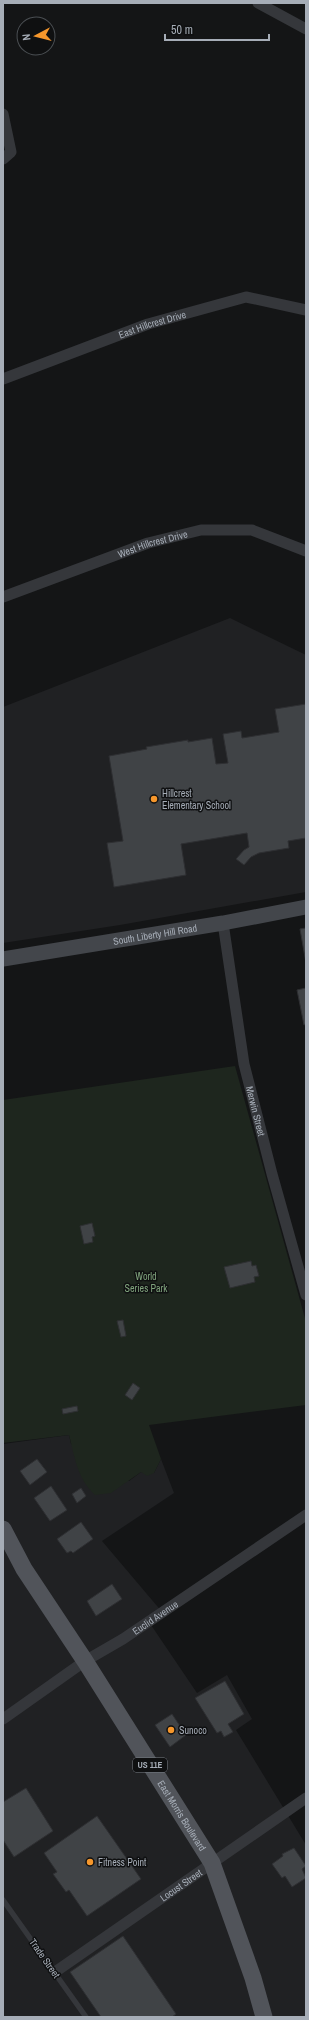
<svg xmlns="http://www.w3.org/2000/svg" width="309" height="2020" font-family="'Archivo Narrow',sans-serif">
<rect width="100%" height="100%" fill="#141516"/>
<!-- built -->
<g fill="#202123">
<polygon points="230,618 306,655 306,892 120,925 3,943 3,707"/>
<polygon points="69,1435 71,1444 129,1481 141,1472 154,1473 161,1459 174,1493 102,1541 163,1613 149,1622 197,1693 227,1675 252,1719 236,1730 306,1845 306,2017 3,2017 3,1444"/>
</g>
<!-- green -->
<path fill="#1e261e" d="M 235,1066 L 306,1322 L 306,1405 L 149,1425 L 161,1459 L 154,1473 L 147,1476 L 141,1472 L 111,1493 L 95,1495 C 77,1478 75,1458 69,1435 L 3,1443 L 3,1100 Z"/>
<!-- building -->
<g fill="#404346" stroke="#2e2f32">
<polygon points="306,704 306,838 288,841 289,848 259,853 251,857 244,865 236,859 244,850 249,847 247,833 181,844 186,875 114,887 107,843 123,841 109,756 147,749 146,747 188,740 188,742 212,738 216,764 228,763 223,734 241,731 242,738 279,732 275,709"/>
<polygon points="306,923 306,963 300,929 306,928"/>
<polygon points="306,988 306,1024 304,1025 297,990"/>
<polygon points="92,1223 95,1236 92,1237 93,1242 84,1244 80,1226"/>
<polygon points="251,1261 252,1266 256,1265 259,1276 254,1277 255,1282 230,1288 224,1267"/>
<polygon points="123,1320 126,1336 121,1337 117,1321"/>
<polygon points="133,1383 140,1388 132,1400 125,1395"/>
<polygon points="77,1406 78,1411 63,1414 62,1409"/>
<polygon points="37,1459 47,1472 30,1485 20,1471"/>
<polygon points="51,1486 67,1510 50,1521 34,1498"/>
<polygon points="81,1488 86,1496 77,1503 72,1494"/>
<polygon points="81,1522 93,1539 73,1553 71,1551 67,1553 57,1539"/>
<polygon points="112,1584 122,1599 96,1616 87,1601"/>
<polygon points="225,1681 244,1714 228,1724 233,1732 224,1737 221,1731 217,1733 195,1698"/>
<polygon points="172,1714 186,1735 170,1747 155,1725"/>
<polygon points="26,1788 53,1831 14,1857 3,1840 3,1802"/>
<polygon points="97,1816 141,1879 87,1916 69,1890 66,1892 53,1874 57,1872 44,1853"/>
<polygon points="294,1848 306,1866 302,1869 306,1878 292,1887 285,1876 282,1878 272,1864 283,1856 282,1854"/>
<polygon points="123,1936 176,2014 172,2017 101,2017 70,1972"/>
</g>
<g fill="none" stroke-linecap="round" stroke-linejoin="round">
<!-- lane -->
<polyline stroke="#35373b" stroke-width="5.5" points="3,1900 86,2017"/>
<!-- street -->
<g stroke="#35373b" stroke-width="11">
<polyline points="258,3 306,29"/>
<polyline points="3,114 11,152 3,159"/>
<path id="s1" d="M 3,379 L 148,324 L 246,297 L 306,310"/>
<path id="s2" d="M 3,597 L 148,543 L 201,530 L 252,530 L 306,551"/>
<path id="s3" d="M 223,923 L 244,1064 L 272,1174 L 306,1295"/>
<path id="s4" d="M 3,1719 L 85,1661 L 123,1639 L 306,1515"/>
<path id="s5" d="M 55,1972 L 306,1798"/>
</g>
<!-- secondary -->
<path stroke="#43464b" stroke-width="15" id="s6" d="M 3,959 L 223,923 L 306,907"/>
<!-- primary -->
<path stroke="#51545a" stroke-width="17" id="s7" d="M 3,1529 L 24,1569 L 85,1661 L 212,1863 L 253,1978 L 264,2017"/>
</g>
<!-- markers -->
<g fill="#f6972c" stroke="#0f1011" stroke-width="1.5">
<circle cx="154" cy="799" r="4"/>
<circle cx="171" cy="1730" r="4"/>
<circle cx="90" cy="1862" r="4"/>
</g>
<g text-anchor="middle" stroke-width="3" stroke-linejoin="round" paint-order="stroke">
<!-- shield labels -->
<rect fill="#0f1011" stroke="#797e85" stroke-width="1" x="133" y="1758" width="34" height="14" rx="3"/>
<g font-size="9" font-weight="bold" fill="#a6adb7">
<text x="150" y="1768">US 11E</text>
</g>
<!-- street labels -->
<g font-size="10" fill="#a6adb7" stroke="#0f1011">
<text dy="4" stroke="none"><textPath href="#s1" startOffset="159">East Hillcrest Drive</textPath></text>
<text dy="4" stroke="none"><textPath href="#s2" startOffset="159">West Hillcrest Drive</textPath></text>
<text dy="4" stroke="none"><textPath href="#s6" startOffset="154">South Liberty Hill Road</textPath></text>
<text dy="4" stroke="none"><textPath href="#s3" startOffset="191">Merwin Street</textPath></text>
<text dy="4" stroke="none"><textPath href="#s4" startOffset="183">Euclid Avenue</textPath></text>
<text dy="4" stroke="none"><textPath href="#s7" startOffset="338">East Morris Boulevard</textPath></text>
<text dy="4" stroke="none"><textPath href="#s5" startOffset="153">Locust Street</textPath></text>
<text transform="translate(45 1958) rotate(55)" y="4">Trade Street</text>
</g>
<!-- poi labels -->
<g font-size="10" fill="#a6adb7" stroke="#0f1011" text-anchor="start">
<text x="162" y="797">Hillcrest<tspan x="162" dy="12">Elementary School</tspan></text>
<text x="179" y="1734">Sunoco</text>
<text x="98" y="1866">Fitness Point</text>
</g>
<!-- park labels -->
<g font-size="10" fill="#7fa27c" stroke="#0f1011">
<text x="146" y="1280">World<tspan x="146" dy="12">Series Park</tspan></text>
</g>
</g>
<!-- border -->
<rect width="309" height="2020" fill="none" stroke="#a6adb7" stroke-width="8"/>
<!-- north arrow -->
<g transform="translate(36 36) rotate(263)"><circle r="19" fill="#0f1011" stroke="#4b4f53"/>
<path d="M0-3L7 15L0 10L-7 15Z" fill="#f6972c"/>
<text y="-6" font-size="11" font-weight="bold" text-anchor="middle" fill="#a6adb7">N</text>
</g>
<!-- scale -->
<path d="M165 34v6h104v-6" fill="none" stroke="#a6adb7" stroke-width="2"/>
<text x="171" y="34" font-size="12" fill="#a6adb7" stroke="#0f1011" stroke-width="3" paint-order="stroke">50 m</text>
</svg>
